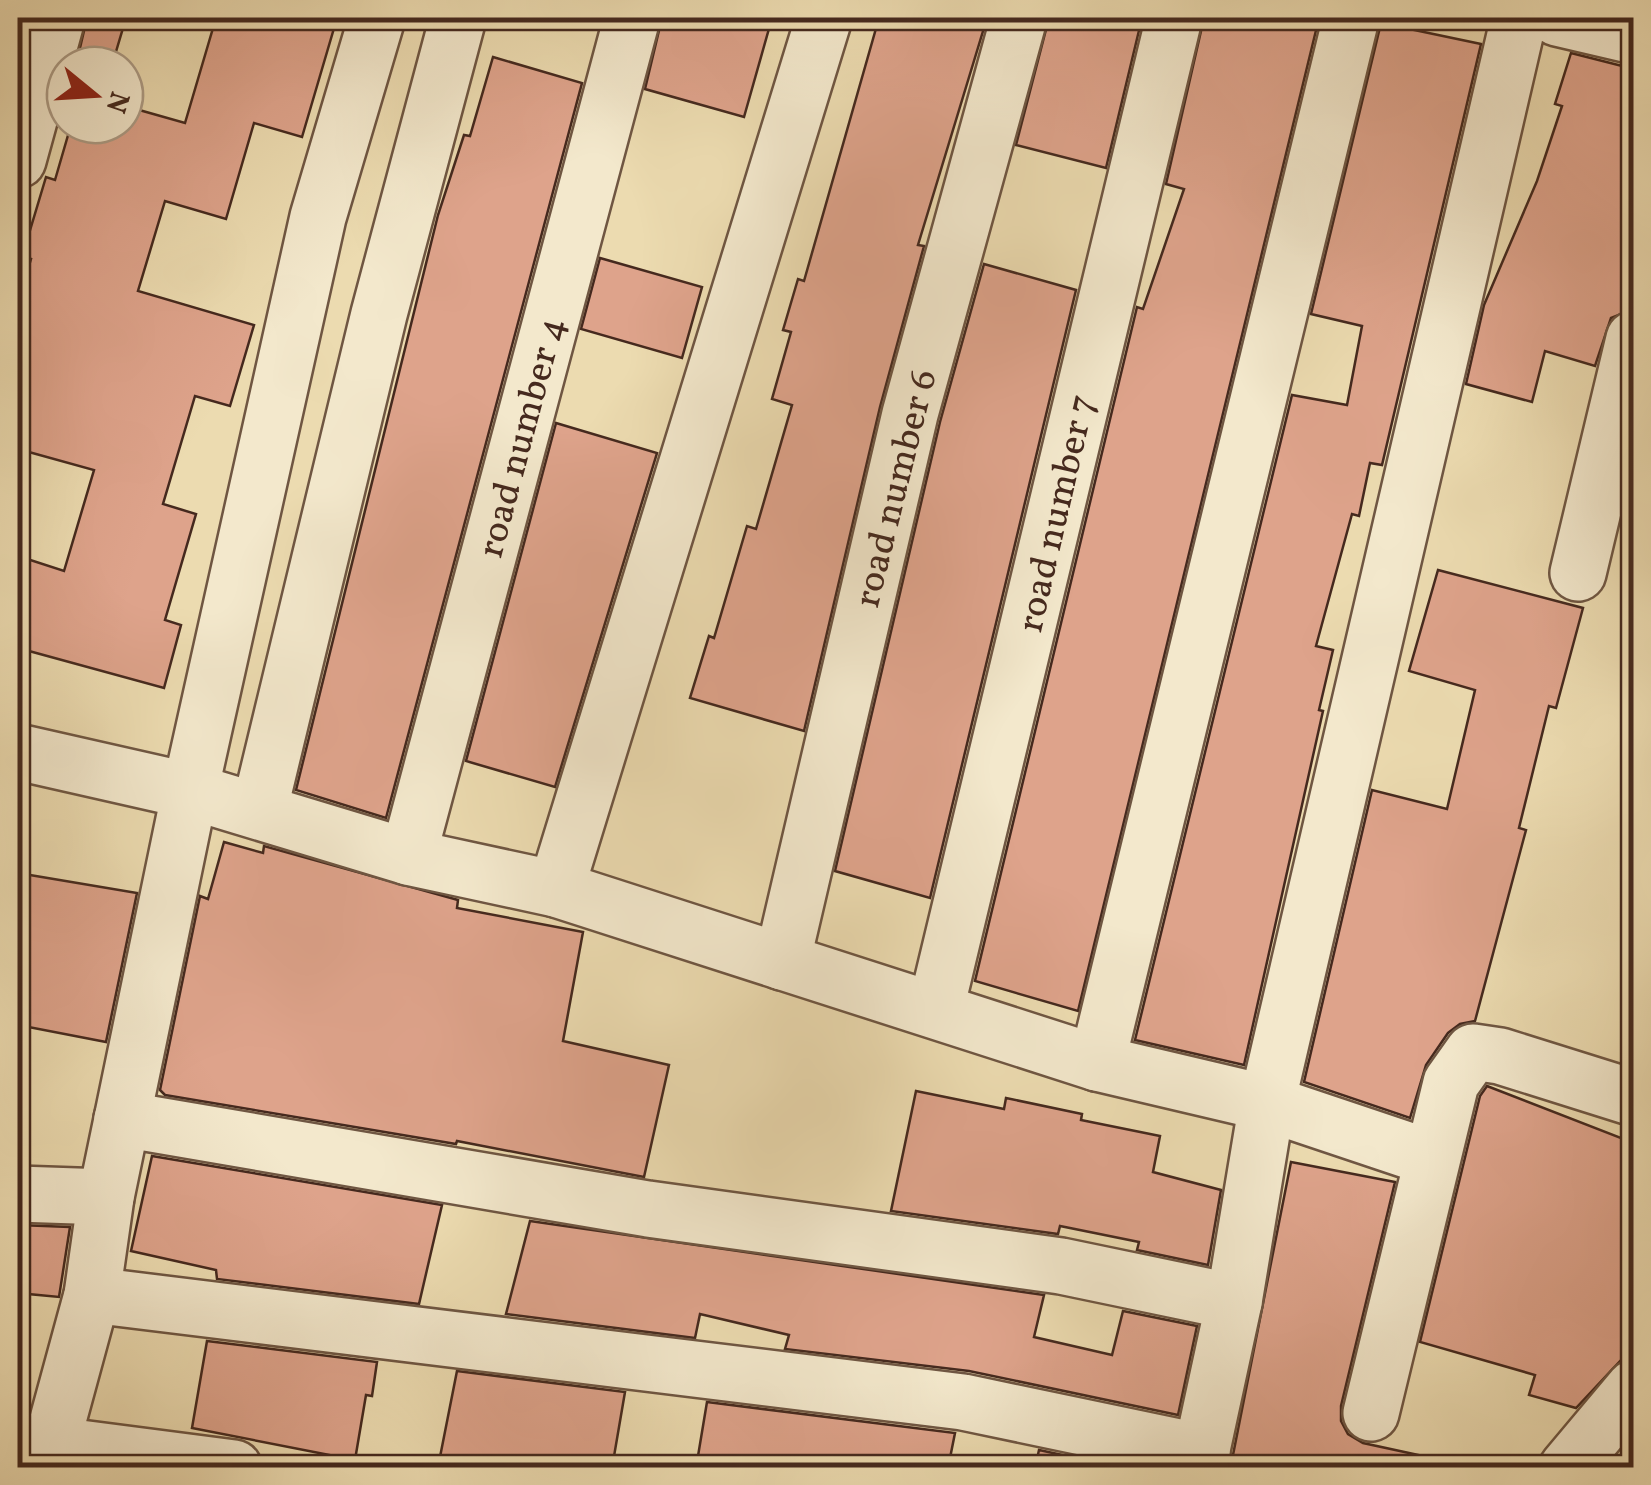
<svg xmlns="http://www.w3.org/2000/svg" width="1651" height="1485" font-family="Vollkorn,serif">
<rect width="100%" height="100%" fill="#ecdbb0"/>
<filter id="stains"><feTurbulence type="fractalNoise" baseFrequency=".002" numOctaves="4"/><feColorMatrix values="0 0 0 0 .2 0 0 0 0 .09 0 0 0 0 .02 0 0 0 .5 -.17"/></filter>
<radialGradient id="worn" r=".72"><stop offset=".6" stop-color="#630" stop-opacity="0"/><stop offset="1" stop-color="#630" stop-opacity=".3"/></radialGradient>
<!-- building -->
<g fill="#dea38b" stroke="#45291e" stroke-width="2.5">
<polygon points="87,18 126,18 112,65 76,65"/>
<polygon points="216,18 337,18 302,137 254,123 226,219 165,201 138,291 254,325 230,406 195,396 163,504 196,514 165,620 181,625 164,688 18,648 18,556 64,571 94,470 18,449 18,304 31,259 22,257 46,177 55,180 71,125 125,125 125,106 185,123"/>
<polygon points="662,18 772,18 744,117 645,89"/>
<polygon points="879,18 987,18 918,245 924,246 880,407 804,731 690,698 709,636 714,638 747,526 756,529 792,405 772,399 791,332 783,330 798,279 804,281"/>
<polygon points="1049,18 1142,18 1106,168 1016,145"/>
<polygon points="1204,18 1319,18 1078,1011 975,981 1137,307 1143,309 1184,189 1166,184"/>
<polygon points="1381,23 1481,44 1382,465 1370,463 1359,516 1352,514 1316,646 1333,650 1319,710 1323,711 1244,1065 1135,1040 1292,395 1347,405 1362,326 1311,314"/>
<polygon points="1571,53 1634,69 1634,309 1611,318 1595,366 1545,351 1532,402 1466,384 1484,305 1537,181 1562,106 1555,104"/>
<polygon points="493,57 582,83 386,818 296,790 438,215 464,135 470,136"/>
<polygon points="600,258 702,287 682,358 581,329"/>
<polygon points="984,264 1076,290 930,898 835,871 940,422"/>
<polygon points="556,423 657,453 555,787 466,761"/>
<polygon points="1438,570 1583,608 1556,708 1549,706 1519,828 1526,830 1475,1021 1460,1024 1448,1033 1426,1065 1410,1118 1304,1082 1372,790 1447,809 1475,690 1409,671"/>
<polygon points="224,842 263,853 264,846 458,900 457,908 583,932 563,1041 669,1065 644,1177 457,1141 456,1144 165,1095 160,1090 200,896 208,899"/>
<polygon points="18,873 137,893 106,1042 18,1025"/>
<polygon points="1487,1086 1634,1143 1634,1354 1624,1351 1621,1360 1576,1408 1529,1395 1535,1375 1420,1342 1480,1096"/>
<polygon points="916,1091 1004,1109 1006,1098 1082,1114 1081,1120 1160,1136 1153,1172 1221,1190 1208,1265 1137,1250 1139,1242 1060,1226 1058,1234 891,1211"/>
<polygon points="152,1156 442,1205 419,1304 217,1279 216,1270 131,1251"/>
<polygon points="1291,1162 1395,1182 1341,1406 1341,1421 1348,1434 1363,1443 1423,1456 1422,1468 1256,1468 1232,1460"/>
<polygon points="530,1221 1044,1295 1034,1337 1112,1355 1123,1311 1197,1326 1178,1415 969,1371 785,1349 789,1335 700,1314 695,1338 506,1314"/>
<polygon points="18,1225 70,1227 59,1297 18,1293"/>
<polygon points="207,1341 377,1362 372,1396 366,1395 355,1460 192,1428"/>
<polygon points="457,1371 625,1392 612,1468 466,1468 439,1462"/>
<polygon points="707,1402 955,1433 948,1468 696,1468"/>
<polygon points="1039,1450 1123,1468 1035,1468"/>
</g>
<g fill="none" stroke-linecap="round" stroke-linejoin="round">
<defs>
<g id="minor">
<polyline points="1557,18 1634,36"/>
<polyline points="18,160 57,18"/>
<polyline points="1578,573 1634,339"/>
<polyline points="18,752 190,791 408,857 556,889 1097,1063 1267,1103 1431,1158"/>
<polyline points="259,811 379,314 458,18"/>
<polyline points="408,857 632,18"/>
<polyline points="556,889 824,18"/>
<polyline points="782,962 910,414 1019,18"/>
<polyline points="936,1008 1174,18"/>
<polyline points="1097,1063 1351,18"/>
<polyline points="122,1119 648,1209 1061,1266 1234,1302"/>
<polyline points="18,1194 106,1197"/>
<polyline points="92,1295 963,1402 1202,1452"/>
<polyline points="1371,1413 1451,1083 1473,1052 1500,1056 1634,1098"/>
<polyline points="18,1440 234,1468"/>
<polyline points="52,1442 92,1295 106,1197 190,791 318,217 377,18"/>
<polyline points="1198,1468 1234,1302 1267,1103 1519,18"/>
<polyline points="1567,1468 1634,1388"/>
</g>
</defs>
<!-- minor casing -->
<use href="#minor" stroke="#6f5642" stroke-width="60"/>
<!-- minor -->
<use href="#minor" stroke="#f3e8cc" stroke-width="55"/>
</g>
<g text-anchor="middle" stroke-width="8" stroke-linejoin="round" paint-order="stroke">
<!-- street labels -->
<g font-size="38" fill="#45291e" stroke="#f3e8cc">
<text transform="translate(520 437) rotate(-75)" y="13">road number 4</text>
<text transform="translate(894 488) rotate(-76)" y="13">road number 6</text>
<text transform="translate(1055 513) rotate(-77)" y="13">road number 7</text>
</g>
</g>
<!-- margin -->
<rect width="1651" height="1485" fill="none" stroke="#ecdbb0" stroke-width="60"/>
<rect x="20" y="20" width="1611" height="1445" fill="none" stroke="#45291e" stroke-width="5"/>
<rect x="30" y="30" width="1591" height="1425" fill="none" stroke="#45291e" stroke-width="2.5"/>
<!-- north arrow -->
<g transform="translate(95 95) rotate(108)"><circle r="48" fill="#f3e8cc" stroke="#ad9c86" stroke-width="2.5"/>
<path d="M0-8L18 38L0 25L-18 38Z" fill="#8f2418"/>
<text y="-15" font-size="28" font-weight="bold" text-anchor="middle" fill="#45291e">N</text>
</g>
<rect width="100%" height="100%" filter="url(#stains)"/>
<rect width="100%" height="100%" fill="url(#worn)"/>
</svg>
